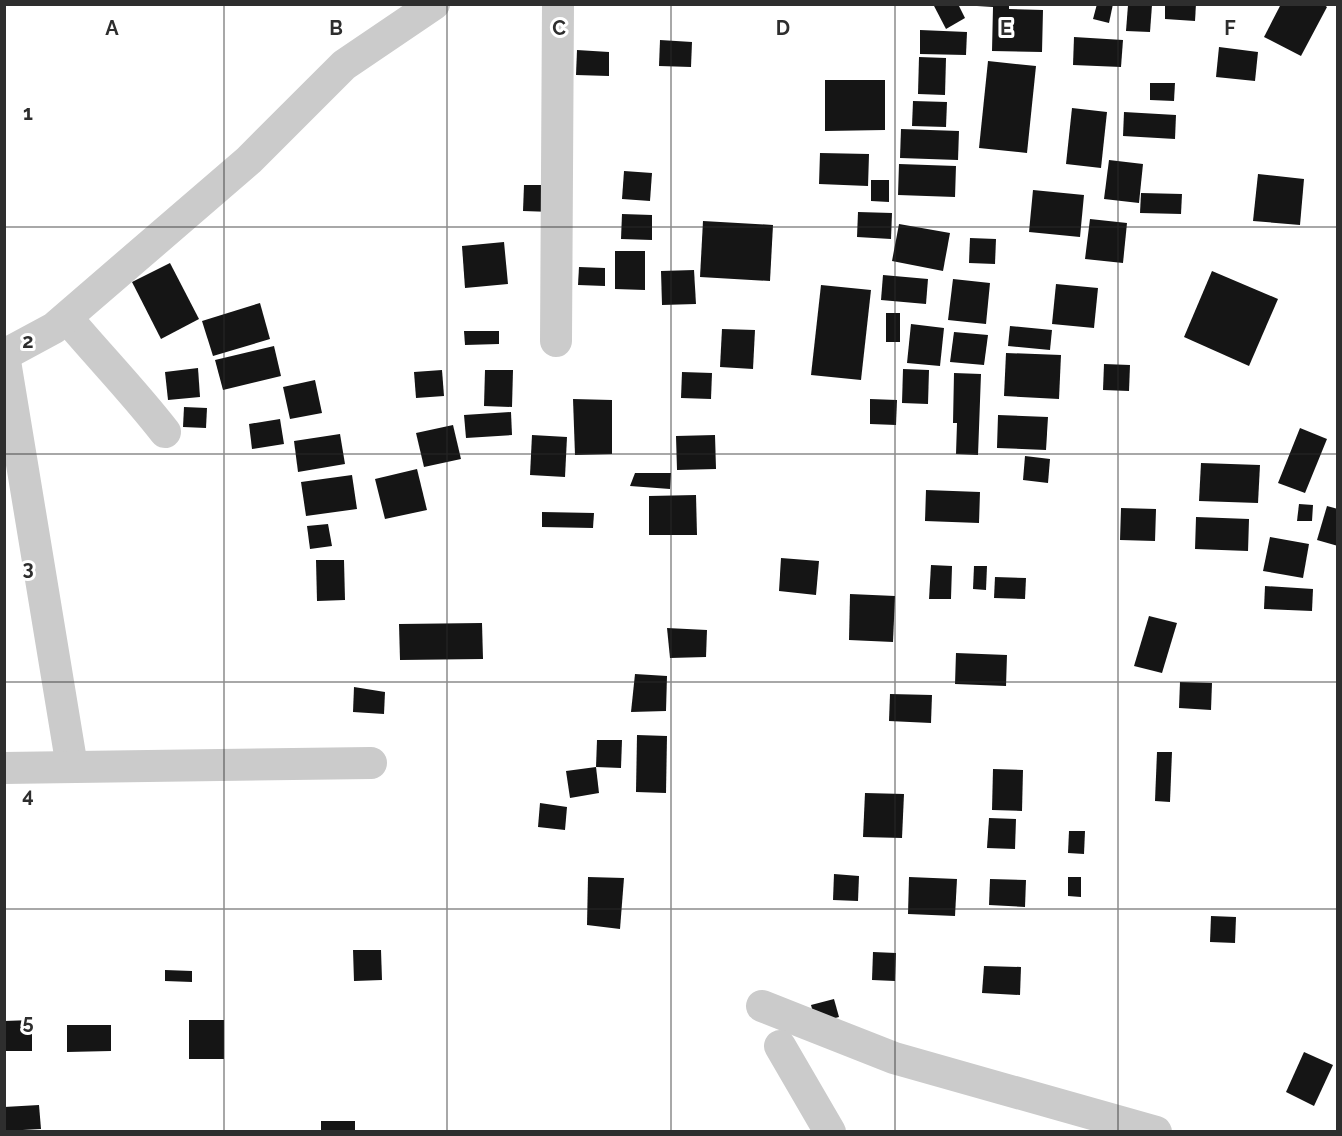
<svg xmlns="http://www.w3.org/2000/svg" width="1342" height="1136" font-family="Raleway,sans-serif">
<rect width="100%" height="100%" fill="#fff"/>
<!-- building -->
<g fill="#151515">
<polygon points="933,4 958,4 965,18 946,29"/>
<polygon points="977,4 1009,4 1009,9 1043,10 1042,52 992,51 993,7 977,6"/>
<polygon points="1097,4 1113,4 1109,23 1093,19"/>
<polygon points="1165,4 1196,4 1195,21 1165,19"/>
<polygon points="1281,4 1323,4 1327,7 1301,56 1264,37"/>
<polygon points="1128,5 1152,5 1150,32 1126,31"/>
<polygon points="920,30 967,32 966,55 920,54"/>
<polygon points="1074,37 1123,40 1121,67 1073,65"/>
<polygon points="660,40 692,42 691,67 659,66"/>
<polygon points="1219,47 1258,52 1255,81 1216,77"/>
<polygon points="577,50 609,52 609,76 576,75"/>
<polygon points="919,57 946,58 945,95 918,94"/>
<polygon points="988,61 1036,66 1027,153 979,148"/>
<polygon points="825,80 885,80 885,130 825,131"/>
<polygon points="1150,83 1175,83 1174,101 1150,100"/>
<polygon points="913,101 947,102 946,127 912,126"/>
<polygon points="1072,108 1107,112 1101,168 1066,164"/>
<polygon points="1124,112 1176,115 1175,139 1123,136"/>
<polygon points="901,129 959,131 958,160 900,158"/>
<polygon points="820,153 869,154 868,186 819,184"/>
<polygon points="1109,160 1143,164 1139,203 1104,199"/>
<polygon points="899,164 956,166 955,197 898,195"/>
<polygon points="624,171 652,173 650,201 622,199"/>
<polygon points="1258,174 1304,179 1300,225 1253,221"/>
<polygon points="871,180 889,180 889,202 871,201"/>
<polygon points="524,185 552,185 552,212 523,211"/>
<polygon points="1033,190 1084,195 1080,237 1029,232"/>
<polygon points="1141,193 1182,194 1181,214 1140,213"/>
<polygon points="858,212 892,213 891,239 857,237"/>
<polygon points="622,214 652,215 652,240 621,239"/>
<polygon points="1090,219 1127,223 1123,263 1085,259"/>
<polygon points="703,221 773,225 770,281 700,277"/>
<polygon points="899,224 950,233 943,271 892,261"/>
<polygon points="970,238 996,239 995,264 969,263"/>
<polygon points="504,242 508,284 465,288 462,246"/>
<polygon points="615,251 645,251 645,290 615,289"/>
<polygon points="170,263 199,319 161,339 132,282"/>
<polygon points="579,267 605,268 605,286 578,285"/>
<polygon points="694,270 696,304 662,305 661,271"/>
<polygon points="1212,271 1278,299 1249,366 1184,337"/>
<polygon points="883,275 928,279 926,304 881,300"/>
<polygon points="953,279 990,283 986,324 948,320"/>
<polygon points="1056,284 1098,288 1094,328 1052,324"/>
<polygon points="821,285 871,290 861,380 811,375"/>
<polygon points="260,303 270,339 213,356 202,321"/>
<rect x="886" y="313" width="14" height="29"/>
<polygon points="911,324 944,328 940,366 907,363"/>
<polygon points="1010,326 1052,330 1050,350 1008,346"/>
<polygon points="722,329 755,330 753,369 720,367"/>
<polygon points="464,331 499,331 499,344 465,345"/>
<polygon points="954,332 988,335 984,365 950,362"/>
<polygon points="274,346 281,376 223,390 215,360"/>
<polygon points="1006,353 1061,355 1059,399 1004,396"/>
<polygon points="1104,364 1130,365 1129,391 1103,390"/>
<polygon points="198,368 200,397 168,400 165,372"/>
<polygon points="903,369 929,370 928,404 902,403"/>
<polygon points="442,370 444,396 416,398 414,372"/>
<polygon points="485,370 513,370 512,407 484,406"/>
<polygon points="682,372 712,373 711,399 681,398"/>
<polygon points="954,373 981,374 978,455 956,454 957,423 953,423"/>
<polygon points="315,380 322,413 290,419 283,387"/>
<polygon points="573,399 612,400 612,454 575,455"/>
<polygon points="870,399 897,400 896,425 870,424"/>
<polygon points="184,407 207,408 206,428 183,427"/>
<polygon points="511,412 512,435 466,438 464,415"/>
<polygon points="998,415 1048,417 1046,450 997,448"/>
<polygon points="280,419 284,444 252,449 249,424"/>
<polygon points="453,425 461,459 424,467 416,433"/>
<polygon points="1300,428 1327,439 1305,493 1278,483"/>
<polygon points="340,434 345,464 298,472 294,441"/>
<polygon points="532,435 567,437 565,477 530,475"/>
<polygon points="715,435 716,469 677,470 676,436"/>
<polygon points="1025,456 1050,459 1048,483 1023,480"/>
<polygon points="1201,463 1260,465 1258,503 1199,501"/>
<polygon points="417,469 427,510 385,519 375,479"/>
<polygon points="635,473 671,473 670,489 630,486"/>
<polygon points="352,475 357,509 306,516 301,482"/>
<polygon points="926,490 980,492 979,523 925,521"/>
<polygon points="696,495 697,535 649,535 649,496"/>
<polygon points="1299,504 1313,505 1312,521 1297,521"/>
<polygon points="1327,506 1338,509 1338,546 1317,540"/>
<polygon points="1121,508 1156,509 1155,541 1120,540"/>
<polygon points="542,512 594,513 593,528 542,527"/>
<polygon points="1196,517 1249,519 1248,551 1195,549"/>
<polygon points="328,524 332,546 310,549 307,526"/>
<polygon points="1270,537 1309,544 1303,578 1263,571"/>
<polygon points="781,558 819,561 816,595 779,591"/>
<polygon points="316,560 344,560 345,600 317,601"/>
<polygon points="931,565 952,566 951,599 929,599"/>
<polygon points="974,566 987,566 986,590 973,589"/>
<polygon points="995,577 1026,578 1025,599 994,598"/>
<polygon points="1265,586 1313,589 1312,611 1264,609"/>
<polygon points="850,594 895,596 893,642 849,640"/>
<polygon points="1149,616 1177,623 1162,673 1134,666"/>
<polygon points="482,623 483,659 400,660 399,624"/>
<polygon points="667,628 707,630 706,657 670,658"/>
<polygon points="956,653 1007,655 1006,686 955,684"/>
<polygon points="635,674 667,676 666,711 631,712"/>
<polygon points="1180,682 1212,683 1211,710 1179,708"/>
<polygon points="354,687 385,692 384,714 353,712"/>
<polygon points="890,694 932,695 931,723 889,721"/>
<polygon points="637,735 667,736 666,793 636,792"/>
<polygon points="597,740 622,740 621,768 596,767"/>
<polygon points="1157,752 1172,752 1170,802 1155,801"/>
<polygon points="596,767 599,793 570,798 566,771"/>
<polygon points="993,769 1023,770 1022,811 992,810"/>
<polygon points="865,793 904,794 902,838 863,837"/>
<polygon points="540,803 567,807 565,830 538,827"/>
<polygon points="989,818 1016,819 1015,849 987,848"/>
<polygon points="1069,831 1085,831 1084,854 1068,853"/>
<polygon points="834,874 859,876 858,901 833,900"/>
<polygon points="588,877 624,878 620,929 587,925"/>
<polygon points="909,877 957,879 955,916 908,914"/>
<polygon points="1068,877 1081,877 1081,897 1068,896"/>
<polygon points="990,879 1026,880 1025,907 989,905"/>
<polygon points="1211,916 1236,917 1235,943 1210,942"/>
<polygon points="353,950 381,950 382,980 354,981"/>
<polygon points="873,952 896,953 895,981 872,980"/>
<polygon points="984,966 1021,967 1020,995 982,993"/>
<polygon points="165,970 192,971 192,982 165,981"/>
<polygon points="834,999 839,1017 816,1023 811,1005"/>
<polygon points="32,1020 32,1051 4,1051 4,1021"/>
<rect x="189" y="1020" width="35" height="39"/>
<polygon points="67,1025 111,1025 111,1051 67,1052"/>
<polygon points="1304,1052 1333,1065 1314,1106 1286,1092"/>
<polygon points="39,1105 41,1129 4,1131 4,1107"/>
<rect x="321" y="1121" width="34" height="11"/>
</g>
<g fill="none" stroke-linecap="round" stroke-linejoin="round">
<!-- minor -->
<g stroke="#cbcbcb" stroke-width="32">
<path d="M 67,318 C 99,356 134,392 165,432"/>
<polyline points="556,341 558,4"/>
<polyline points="4,355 54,328 249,160 344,65 434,4"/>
<polyline points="4,355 72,767"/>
<polyline points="4,768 371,763"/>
<polyline points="762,1006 894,1058 1156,1132"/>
<polyline points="780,1046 830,1132"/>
</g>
</g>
<!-- grid -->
<path fill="none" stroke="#2e2e2e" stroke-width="1.5" stroke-opacity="0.55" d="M 224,4 L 224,1132M 447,4 L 447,1132M 671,4 L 671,1132M 895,4 L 895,1132M 1118,4 L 1118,1132M 4,227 L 1338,227M 4,454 L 1338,454M 4,682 L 1338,682M 4,909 L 1338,909"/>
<g font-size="20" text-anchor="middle" font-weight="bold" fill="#2e2e2e" stroke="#fff" stroke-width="6" stroke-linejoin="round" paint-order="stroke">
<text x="112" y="35">A</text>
<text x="336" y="35">B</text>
<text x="559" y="35">C</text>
<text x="783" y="35">D</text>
<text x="1006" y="35">E</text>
<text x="1230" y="35">F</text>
<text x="28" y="120">1</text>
<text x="28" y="348">2</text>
<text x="28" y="575">3</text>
<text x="28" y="802">4</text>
<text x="28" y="1029">5</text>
</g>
<!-- border -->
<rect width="1342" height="1136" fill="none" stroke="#2e2e2e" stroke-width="12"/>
</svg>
